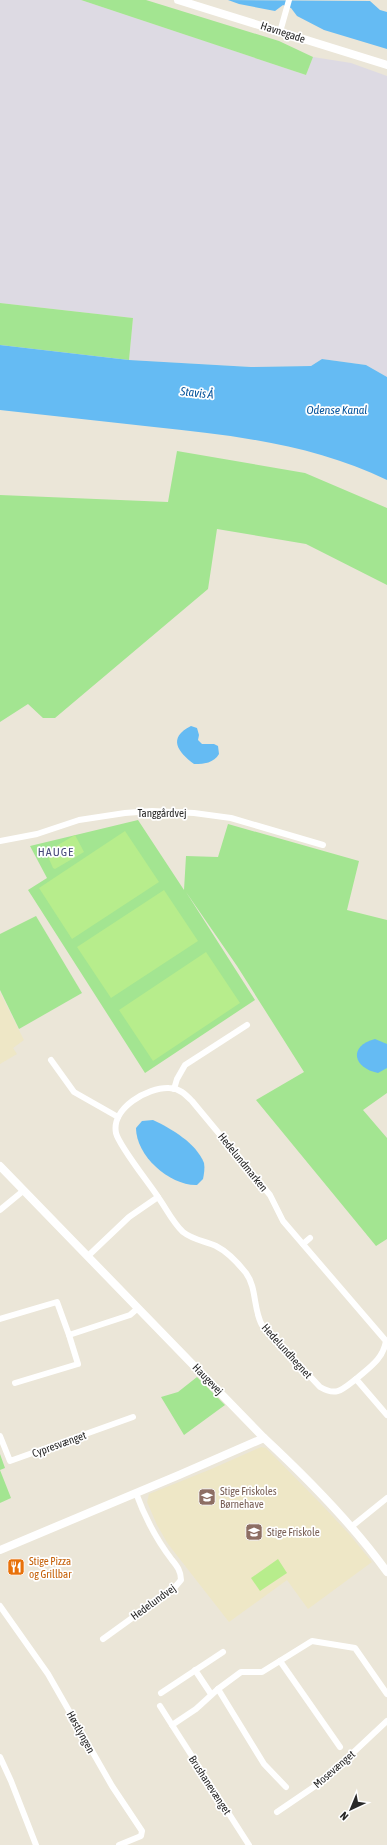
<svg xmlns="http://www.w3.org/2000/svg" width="387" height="1845" font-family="'Asap Condensed',sans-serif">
<rect width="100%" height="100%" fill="#ebe6d8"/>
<!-- industrial -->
<polygon fill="#dddae3" points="0,0 81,0 306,75 313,57 351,63 387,76 387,377 366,365 322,359 311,366 252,367 129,360 133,318 0,303"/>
<!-- education -->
<g fill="#eee7c6">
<polygon points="0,992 24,1040 13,1048 17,1054 0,1064"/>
<polygon points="261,1447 266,1448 322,1505 350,1535 372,1562 308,1609 287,1580 229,1622 168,1544 157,1525 147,1502 149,1494 209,1470"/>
</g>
<!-- green -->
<g fill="#a3e591">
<polygon points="81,0 146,0 279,41 313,57 306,75"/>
<polygon points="0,303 133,318 129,360 0,345"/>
<polygon points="177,451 305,473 387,508 387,585 306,544 217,529 208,589 55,718 43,718 28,704 0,722 0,495 168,502"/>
<polygon points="138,820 184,890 186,856 218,857 228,824 359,861 347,910 387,920 387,1093 363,1110 387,1138 387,1239 376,1246 256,1100 304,1072 237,966 186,892 255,1000 145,1073 28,890 47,878 30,846"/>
<polygon points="36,916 82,993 19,1029 0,990 0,934"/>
<polygon points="197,1377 225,1405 184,1435 161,1397 178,1392"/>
<polygon points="0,1454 5,1468 0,1470 11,1498 0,1503"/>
</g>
<!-- pitch -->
<g fill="#b7ed8c">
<polygon points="125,831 159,882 72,939 39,888"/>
<polygon points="75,835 84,852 55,869 53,868 46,852"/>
<polygon points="164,890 198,941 111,998 77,947"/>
<polygon points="206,952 240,1003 153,1061 119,1010"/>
<polygon points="278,1559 287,1573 260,1591 251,1578"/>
</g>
<!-- water -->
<g fill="#65bbf3">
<polygon points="228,0 370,1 380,10 387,12 387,49 324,30 297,16 291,8 283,5 275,11 239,4"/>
<path d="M 0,345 L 129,360 L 251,367 L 311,366 L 322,359 L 366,365 L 387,377 L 387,480 C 315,445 233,435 154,427 C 103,421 51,416 0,410 Z"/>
<path d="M 191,726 L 197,728 L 199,735 L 198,740 L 202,744 L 214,744 L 218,746 L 219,754 C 214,763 204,764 194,764 C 178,752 167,738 191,726 Z"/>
<path d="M 375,1039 L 387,1044 L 387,1068 L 378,1073 C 353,1068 348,1046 375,1039 Z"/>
<path d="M 153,1120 C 172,1129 196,1143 204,1163 C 205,1168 204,1174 203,1179 L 197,1185 C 170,1186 136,1156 136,1128 L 142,1121 Z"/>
</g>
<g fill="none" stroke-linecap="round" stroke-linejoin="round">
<!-- street -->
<g stroke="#fff" stroke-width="6">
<polyline points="280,32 289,0"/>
<polyline points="0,841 37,834 79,820 125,813 152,811 194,813 231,818 323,845"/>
<polyline points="51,1060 74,1092 118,1117"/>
<polyline points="174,1089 177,1079 185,1065 247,1025"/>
<path d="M 158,1197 C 149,1183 119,1146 116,1133 C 111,1108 148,1087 169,1088 C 179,1088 185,1094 192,1101 L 270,1195 L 283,1221 L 386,1341 C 383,1359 370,1367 356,1379"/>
<polyline points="0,1210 23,1191"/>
<polyline points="303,1244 310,1238"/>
<path d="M 88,1256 L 129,1217 L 158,1197 C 166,1208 173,1223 183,1232 C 193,1240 205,1241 216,1246 C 228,1252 238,1263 246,1273 C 257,1288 253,1309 262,1325 L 320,1387 C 337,1397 343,1389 356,1379 L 387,1415"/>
<polyline points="0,1319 57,1302 69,1335 130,1315 138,1308"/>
<polyline points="15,1383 78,1364 69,1335"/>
<polyline points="0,1436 10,1461 133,1417"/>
<polyline points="351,1527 387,1498"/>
<polyline points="0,1606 48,1674 112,1786 142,1831 141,1836 119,1845"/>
<path d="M 103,1639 L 175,1587 L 181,1580 C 181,1571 177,1566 172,1560 C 156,1539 145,1518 136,1493"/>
<polyline points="280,1661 340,1747"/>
<polyline points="195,1670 211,1694"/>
<polyline points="218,1689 196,1709 172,1725 249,1845"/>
<polyline points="161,1693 223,1652"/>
<polyline points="160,1706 172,1725"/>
<polyline points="0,1757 11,1781 36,1845"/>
<polyline points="286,1787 264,1764 218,1689 241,1672 262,1672 312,1641 355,1648 387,1694"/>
<polyline points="277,1812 324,1780 387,1721"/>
</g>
<!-- secondary -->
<g stroke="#fff" stroke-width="8">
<polyline points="178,0 387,65"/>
<path d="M 0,1166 L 264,1438 C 308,1479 352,1523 387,1572"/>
<polyline points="0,1550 179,1475 264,1438"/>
</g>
</g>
<!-- icons -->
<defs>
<symbol id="school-square" viewBox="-11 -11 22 22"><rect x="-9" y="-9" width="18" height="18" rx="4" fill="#8d6e63" stroke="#fff"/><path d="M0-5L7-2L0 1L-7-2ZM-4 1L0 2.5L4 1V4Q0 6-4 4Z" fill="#fff"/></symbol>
<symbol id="restaurant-square" viewBox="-11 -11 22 22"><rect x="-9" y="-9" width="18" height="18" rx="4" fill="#e8710a" stroke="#fff"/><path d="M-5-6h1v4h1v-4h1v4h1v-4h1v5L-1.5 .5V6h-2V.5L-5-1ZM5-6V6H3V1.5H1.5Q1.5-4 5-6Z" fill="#fff"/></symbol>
</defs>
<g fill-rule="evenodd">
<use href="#school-square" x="197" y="1487" width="20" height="20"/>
<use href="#school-square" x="244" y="1522" width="20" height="20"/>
<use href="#restaurant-square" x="6" y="1557" width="20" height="20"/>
</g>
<g text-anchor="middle" stroke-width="3.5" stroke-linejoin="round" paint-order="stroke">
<!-- street labels -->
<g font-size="11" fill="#282828" stroke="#fff">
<text transform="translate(283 32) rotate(18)" y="4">Havnegade</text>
<text x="162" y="817">Tanggårdvej</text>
<text transform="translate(243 1162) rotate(51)" y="4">Hedelundmarken</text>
<text transform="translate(287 1351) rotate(48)" y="4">Hedelundhegnet</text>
<text transform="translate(208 1379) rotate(46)" y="4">Haugevej</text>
<text transform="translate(59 1444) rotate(-20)" y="4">Cypresvænget</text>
<text transform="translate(153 1602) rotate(-36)" y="4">Hedelundvej</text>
<text transform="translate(81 1732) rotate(61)" y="4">Høstlyngen</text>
<text transform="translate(334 1769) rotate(-41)" y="4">Mosevænget</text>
<text transform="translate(210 1785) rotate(57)" y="4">Brushanevænget</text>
</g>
<!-- education labels -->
<g font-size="11" fill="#785e54" stroke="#fff" text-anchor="start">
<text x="220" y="1495">Stige Friskoles<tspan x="220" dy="13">Børnehave</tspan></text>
<text x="267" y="1536">Stige Friskole</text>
</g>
<!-- food labels -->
<g font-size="11" fill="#c56008" stroke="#fff" text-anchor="start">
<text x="29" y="1565">Stige Pizza<tspan x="29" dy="13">og Grillbar</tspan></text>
</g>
<!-- water labels -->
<g font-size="12" font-style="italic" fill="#07559c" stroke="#fff">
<text transform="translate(197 393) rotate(6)" y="4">Stavis Å</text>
<text x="337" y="414">Odense Kanal</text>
</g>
<!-- neighbourhood labels -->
<g font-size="12" letter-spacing="1" fill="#47497a" stroke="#fff">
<text x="56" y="856">HAUGE</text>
</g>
</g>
<!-- north arrow -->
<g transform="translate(351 1809) rotate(224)" stroke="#ffffff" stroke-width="3" paint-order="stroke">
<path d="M0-3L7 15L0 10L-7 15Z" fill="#282828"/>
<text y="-6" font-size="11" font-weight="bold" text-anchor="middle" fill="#282828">N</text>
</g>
</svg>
